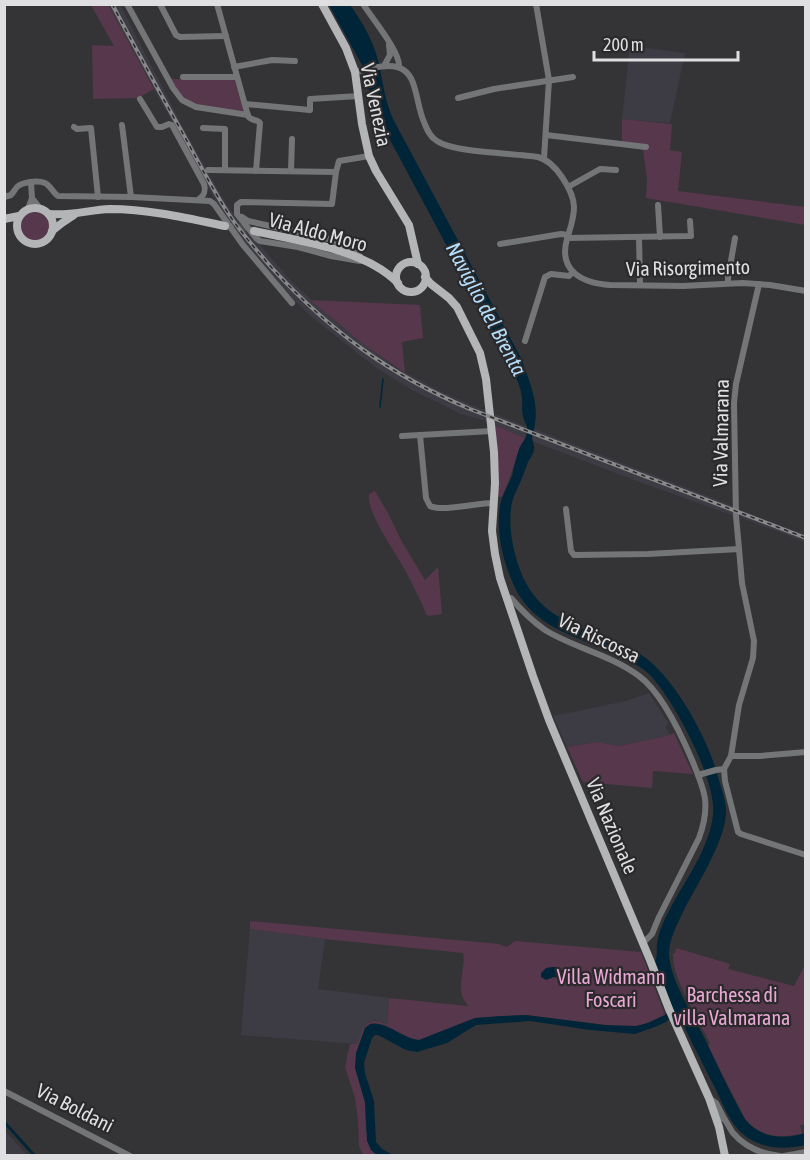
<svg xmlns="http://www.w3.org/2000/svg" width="810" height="1160" font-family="'Asap Condensed',sans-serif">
<rect width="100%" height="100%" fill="#343437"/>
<!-- built -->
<g fill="#3d3c45">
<polygon points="108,5 120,5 186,133 223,199 235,216 292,282 338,324 393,366 444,393 485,411 486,421 461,414 412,390 375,367 313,318 292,298 263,267 228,221 214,198"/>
<polygon points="630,46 685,53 670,123 622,119"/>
<polygon points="495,414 527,427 525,438 495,425"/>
<polygon points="534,429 733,506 734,516 626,477 532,441"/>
<polygon points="739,510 805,535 805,542 740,517"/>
<polygon points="649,693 669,724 665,727 670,735 619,746 597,742 567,747 553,716 626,701"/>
<polygon points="250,929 325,939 318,989 389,998 387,1024 375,1020 368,1022 365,1025 357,1044 241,1035"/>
<polygon points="5,1131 27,1155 5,1155"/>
</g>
<!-- green -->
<g fill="#57374c">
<polygon points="91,5 108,5 154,89 138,98 93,99 92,45 114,46"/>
<path d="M 171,79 L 234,79 L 243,109 L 242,111 C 224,109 200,109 185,98 C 178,94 175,86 171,79 Z"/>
<polygon points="622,119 672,124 670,150 682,152 678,191 805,207 805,225 646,198 647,178 643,150 622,142"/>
<circle cx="35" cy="225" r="15"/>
<polygon points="310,300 420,305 423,338 402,342 405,373 362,343"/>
<path d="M 495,425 L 525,438 C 515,457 511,478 502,497 L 496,496 L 498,473 Z"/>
<path d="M 375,491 L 388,513 L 402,542 L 425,580 L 438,567 L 442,614 L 427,616 C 421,601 413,585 405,570 C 396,553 366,512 369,494 Z"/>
<polygon points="674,733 693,774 653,771 652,788 583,782 567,747 597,742 619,746 670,735"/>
<path d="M 250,921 L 499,944 L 507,947 L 515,941 L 641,952 L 665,1015 L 642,1025 L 629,1027 L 605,1025 L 526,1015 L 475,1018 L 419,1040 C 402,1038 390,1024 373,1023 L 365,1028 L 362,1038 L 359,1082 L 365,1102 L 366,1132 L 375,1154 L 377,1155 L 363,1155 L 359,1146 L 358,1120 L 355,1098 L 345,1067 L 350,1044 L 357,1044 C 364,1027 365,1015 387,1024 L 389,998 L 468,1006 C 467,1003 464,1001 463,998 C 457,985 466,966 463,953 L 325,939 L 250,929 Z"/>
<path d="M 676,948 L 730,964 L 728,969 L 794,986 L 805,965 L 806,1118 L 803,1125 L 800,1125 L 802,1134 C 779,1138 760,1138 745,1119 L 708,1046 L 710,1043 C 699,1021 672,978 673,954 L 675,953 Z"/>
</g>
<!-- water -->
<g fill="#012538">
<path d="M 329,5 L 350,5 C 363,23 374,42 379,64 C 383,83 385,101 393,119 L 521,358 C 528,378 539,401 535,423 C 535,428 533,432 532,437 C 532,441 535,445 534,450 C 533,454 530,459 528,462 C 524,474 519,485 514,496 C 505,520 514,561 526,583 C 550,629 604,630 643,656 C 674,677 709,740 718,777 C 721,787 725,798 726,808 C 728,838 697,884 683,912 C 677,925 669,939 669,954 C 670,978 691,1012 702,1033 C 716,1062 729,1091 745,1119 C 760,1138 783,1140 805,1133 L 805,1145 C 781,1151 754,1148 737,1128 C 726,1115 720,1097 712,1082 C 701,1060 689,1038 679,1015 L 675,1013 L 666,1022 L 655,1027 L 635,1034 L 590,1030 L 530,1021 L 476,1025 L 447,1043 L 417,1052 L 406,1050 L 378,1035 L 375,1035 L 372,1038 L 364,1063 L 365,1073 L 374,1101 L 376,1142 L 382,1149 L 393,1155 L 377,1155 L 371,1150 L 367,1141 L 365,1102 L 355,1068 L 356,1053 L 365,1028 L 370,1024 C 388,1021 401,1038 419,1040 L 475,1018 L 501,1016 L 526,1015 L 605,1025 L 636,1026 L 648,1023 L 665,1015 L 672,1006 L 655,961 C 658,956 656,950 657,944 C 658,938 659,932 662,926 C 677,889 708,856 713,815 C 717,780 674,701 651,676 C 645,670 636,664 628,660 C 585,637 532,632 512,581 C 502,558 496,530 500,505 C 502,495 508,486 512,476 C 514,467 516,458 519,449 C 521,444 526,439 527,433 C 529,426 524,423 523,416 C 521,410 523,404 522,398 C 521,387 516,378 512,368 L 381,123 C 376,109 367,93 368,80 L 367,79 L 362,65 Z"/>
<path d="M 552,967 L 556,967 L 561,969 C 563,973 563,975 560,978 L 554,977 L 546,980 L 541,977 L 541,973 L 546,968 Z"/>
<polygon points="5,1120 7,1123 36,1155 32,1155 5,1125"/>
</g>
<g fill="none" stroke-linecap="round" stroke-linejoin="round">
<!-- stream -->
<polyline stroke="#012538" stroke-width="1.5" points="380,407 383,379"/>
<!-- major-tunnel -->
<polyline stroke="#4e4e50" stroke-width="8" stroke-dasharray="8 4" stroke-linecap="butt" points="226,226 254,231"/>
<!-- minor -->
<g stroke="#747576" stroke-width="6">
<polyline points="127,4 173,88 182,100 196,107 248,115"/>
<polyline points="160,4 176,35 180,37 226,36"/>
<path d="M 217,4 L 248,116 C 251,121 257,119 260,123 L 256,171"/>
<path d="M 363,4 C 372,18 401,53 399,67"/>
<polyline points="536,4 549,80 544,158"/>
<polyline points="384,66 390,55 389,45"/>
<polyline points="234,67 272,60 295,61"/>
<path d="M 355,72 C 377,67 406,56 414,86 C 418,98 419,111 424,122 C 427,130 430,137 437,141 C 454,153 515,153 538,157 C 549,160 556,168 562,177 C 568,186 574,196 574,207 C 574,219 570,229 567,239 C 558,271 582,283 610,285 L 683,286 L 743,283 L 770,285 L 806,291"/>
<polyline points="183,77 237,77"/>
<polyline points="458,98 494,89 573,77"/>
<path d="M 140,99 L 157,127 L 162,127 L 169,124 L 172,125 L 204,184 C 206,190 204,196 199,199"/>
<polyline points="245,104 310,110 310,99 359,96"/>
<polyline points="122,125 131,197"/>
<polyline points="74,127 77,129 91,128 98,197"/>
<polyline points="203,128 225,129 225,170"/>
<polyline points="546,135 646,147"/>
<polyline points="208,170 336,172 339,161 369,156"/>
<polyline points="291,171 292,139"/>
<polyline points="336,172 332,204 241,202 237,205 237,214 256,238 260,241 298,247 331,256 360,261"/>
<polyline points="568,187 600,169 616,170"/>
<path d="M 4,197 L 11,195 C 12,194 16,188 17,187 C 22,182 38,180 45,183 C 51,186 53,193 58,196 L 132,197 L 210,201 L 214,204 L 243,245 L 292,303"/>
<polyline points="32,198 40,208"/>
<polyline points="658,205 660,237"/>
<polyline points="28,209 32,198 31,183"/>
<polyline points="242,217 248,221 333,240 360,256"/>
<polyline points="639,237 640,285"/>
<polyline points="567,238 691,236 690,221"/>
<polyline points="500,244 561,234 568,235"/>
<polyline points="728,283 728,278 735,238"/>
<polyline points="759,284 736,384 734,403 736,516 739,549 742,583 754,641 753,658 739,705 731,756 724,769 725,781 738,832 741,834 806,855"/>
<polyline points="525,341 545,277 551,274 569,276 573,272"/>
<path d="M 420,435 L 426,498 L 430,506 C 442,512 477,503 493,503"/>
<polyline points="402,436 492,431"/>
<polyline points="566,509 571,551 574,555 648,554 739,549"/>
<path d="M 508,599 L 511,598 C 521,610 532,621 545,630 C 574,648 609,654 639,676 C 662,693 681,734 692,760 C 705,791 711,805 699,838 L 659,917 L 652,934 L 643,943"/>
<polyline points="731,756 760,756 806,752"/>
<polyline points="698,775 716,770 724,769"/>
<polyline points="4,1091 130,1156"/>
<polyline points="709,1098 716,1103 725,1120"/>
<path d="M 716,1119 C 721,1118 722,1117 725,1120 C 728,1124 730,1129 733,1133 C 745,1147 761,1154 780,1156"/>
<polyline points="784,1156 806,1152"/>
</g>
<!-- major -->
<g stroke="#b3b5b7" stroke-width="8">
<polyline points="322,4 346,48 355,72 362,124 369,156 376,171 409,225 418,264"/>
<circle cx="35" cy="226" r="18"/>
<path d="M 49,214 C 71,216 89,210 110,209 C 148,209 187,218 225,226"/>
<polyline points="4,219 19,216"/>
<polyline points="52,231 62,223 74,215"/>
<path d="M 254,231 C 299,241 365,249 398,283"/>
<circle cx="411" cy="277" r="15"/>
<polyline points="425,277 431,284 449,298 457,307 480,353 486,379 494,452 495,483 492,531 495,554 500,578 533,676 549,720 650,960 669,1009 709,1098 719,1127 725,1156"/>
</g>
<defs>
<path id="rail" d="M 112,4 C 135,47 158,90 182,132 C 198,161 213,191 232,219 C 244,236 258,252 272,268 C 331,332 390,375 470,409 L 806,538"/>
</defs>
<!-- rail casing -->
<use href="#rail" stroke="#89898b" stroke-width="4"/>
<!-- rail -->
<use href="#rail" stroke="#2a2a2c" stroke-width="1.5" stroke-dasharray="4.5" stroke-linecap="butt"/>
</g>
<g text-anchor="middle" stroke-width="4.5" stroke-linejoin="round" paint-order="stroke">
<!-- street labels -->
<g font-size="20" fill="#dfdfe1" stroke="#2a2a2c">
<text transform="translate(376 105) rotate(78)" y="7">Via Venezia</text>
<text transform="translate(318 232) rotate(15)" y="7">Via Aldo Moro</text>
<text transform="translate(688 268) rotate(-1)" y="7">Via Risorgimento</text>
<text transform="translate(721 433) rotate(-89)" y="7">Via Valmarana</text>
<text transform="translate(599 638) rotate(26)" y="7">Via Riscossa</text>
<text transform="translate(612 826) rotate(67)" y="7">Via Nazionale</text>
<text transform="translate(75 1108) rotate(27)" y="7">Via Boldani</text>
</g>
<!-- park labels -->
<g font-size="20" fill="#eba8d4" stroke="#2a2a2c">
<text x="611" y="984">Villa Widmann<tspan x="611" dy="23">Foscari</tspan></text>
<text x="732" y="1002">Barchessa di<tspan x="732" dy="23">villa Valmarana</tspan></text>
</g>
<!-- water labels -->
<g font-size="21" font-style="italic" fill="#b4ddf9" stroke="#2a2a2c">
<text transform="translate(486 309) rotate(62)" y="7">Naviglio del Brenta</text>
</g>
</g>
<!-- border -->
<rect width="810" height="1160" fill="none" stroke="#dfdfe1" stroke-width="12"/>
<!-- scale -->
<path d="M594 51v9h144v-9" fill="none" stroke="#dfdfe1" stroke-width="3"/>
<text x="603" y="51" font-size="18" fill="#dfdfe1" stroke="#2a2a2c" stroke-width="4.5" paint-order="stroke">200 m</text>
</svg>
